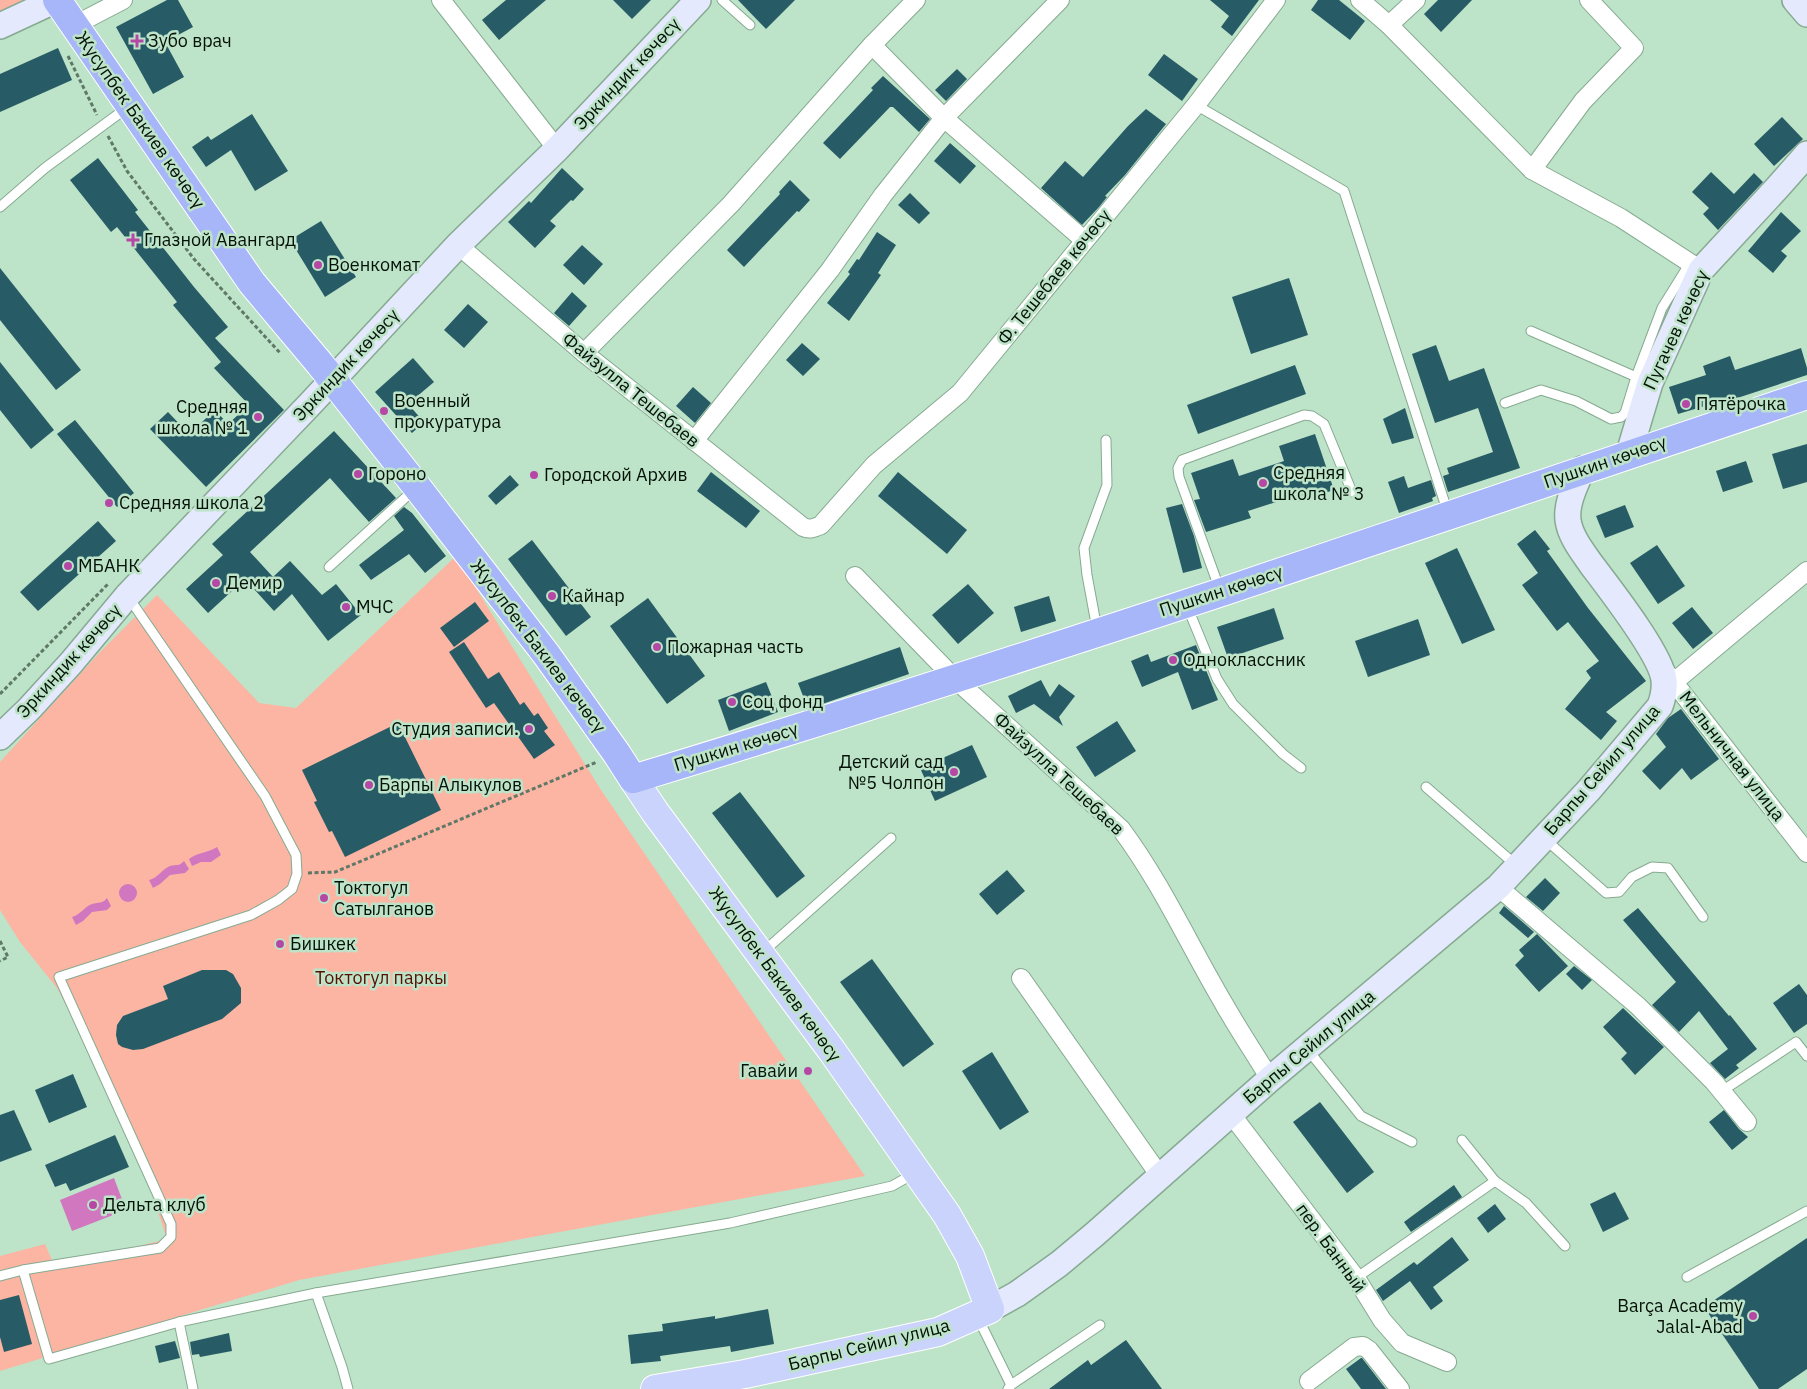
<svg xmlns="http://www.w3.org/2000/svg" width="1807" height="1389" font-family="'IBM Plex Sans',sans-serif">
<rect width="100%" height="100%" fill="#bde3c8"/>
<!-- green -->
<g fill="#fcb5a3">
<polygon points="0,0 24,0 0,11"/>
<polygon points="456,556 601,790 865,1176 299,1280 0,1371 0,1256 45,1244 55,1267 167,1239 128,1123 57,988 20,942 0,910 0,762 101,651 157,595 259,703 296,708"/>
</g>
<!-- water -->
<g fill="#d177c0">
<path d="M 217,847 L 221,855 L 211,862 L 201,862 L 192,866 L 189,859 C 198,852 208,853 217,847 Z"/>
<path d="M 184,861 L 189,869 L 185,873 L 170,875 L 160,884 L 153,888 L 149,880 C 158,878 162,869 170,866 C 176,864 179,867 184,861 Z"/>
<circle cx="128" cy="893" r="9"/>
<path d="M 107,898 L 111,906 L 107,910 L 92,912 L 83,921 L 76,925 L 72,917 C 80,915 84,907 92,904 C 99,902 102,904 107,898 Z"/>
<polygon points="114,1178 126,1210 72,1231 60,1200"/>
</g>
<!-- building -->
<g fill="#275b66">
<polygon points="167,0 178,0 193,27 165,42 184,77 153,94 116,27"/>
<polygon points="506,0 546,0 499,40 482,20"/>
<polygon points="613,0 651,0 632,19"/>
<polygon points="738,0 795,0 766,29"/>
<polygon points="1210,0 1259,0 1232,36 1221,27 1229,16"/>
<polygon points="1318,0 1339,0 1365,21 1350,40 1311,10"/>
<polygon points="1438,0 1472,0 1441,32 1424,14"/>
<polygon points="58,48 72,80 0,112 0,74"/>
<polygon points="1164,54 1198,79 1182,101 1148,75"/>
<polygon points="957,69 967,79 946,101 935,90"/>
<polygon points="883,76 930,119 919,132 893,107 890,107 840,159 823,143 873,90 871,88"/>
<polygon points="1146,109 1166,124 1125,175 1105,196 1107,197 1099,207 1082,225 1041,188 1065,161 1083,177 1128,126"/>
<polygon points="252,114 288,171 255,191 231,150 206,167 192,147 208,136 211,140"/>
<polygon points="1782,117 1803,139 1774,166 1754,144"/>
<polygon points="950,143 976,166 960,184 934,161"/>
<polygon points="98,158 138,210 135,212 194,287 228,327 215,338 284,410 206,487 150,429 168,412 189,434 215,410 228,424 249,405 214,368 221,362 173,305 177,302 117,227 111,232 70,180"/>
<polygon points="562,168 584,189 573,201 571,200 550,221 556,226 535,248 508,222 529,201 531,203"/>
<polygon points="1711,172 1734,194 1754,173 1763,182 1718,230 1703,214 1709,208 1692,192"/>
<polygon points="790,180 810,200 799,212 797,211 744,267 727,250 780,194 779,192"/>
<polygon points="910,193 930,213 919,224 898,205"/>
<polygon points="1781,212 1801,231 1781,251 1787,256 1773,273 1748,251"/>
<polygon points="321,221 356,277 325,297 290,240"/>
<polygon points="877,232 896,245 878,273 881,275 849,321 827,303 850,274 848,272 857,259 859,260"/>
<polygon points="582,245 603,264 584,285 563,265"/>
<polygon points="0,268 81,370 56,390 0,320"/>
<polygon points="1289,278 1308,335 1251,354 1232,297"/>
<polygon points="572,292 587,306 569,326 554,313"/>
<polygon points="468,304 488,322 464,348 444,330"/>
<polygon points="802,343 820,359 803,376 786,360"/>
<polygon points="1436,345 1449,381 1484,368 1520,468 1448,492 1443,476 1449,474 1447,468 1493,452 1478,408 1435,423 1412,354"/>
<polygon points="1801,348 1807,368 1807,375 1716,405 1715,403 1678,414 1669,387 1706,375 1703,366 1730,356 1735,370"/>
<polygon points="413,358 434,382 408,404 424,422 412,433 375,392"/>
<polygon points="0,362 54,430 31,449 0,410"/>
<polygon points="1295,365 1306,394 1198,434 1187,405"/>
<polygon points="693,387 711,403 695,423 676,406"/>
<polygon points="1405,408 1414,438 1392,444 1383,419"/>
<polygon points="75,420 134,493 117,507 57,434"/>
<polygon points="334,431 396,498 369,522 330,478 250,552 273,577 290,561 322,595 336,584 361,615 328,641 292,594 274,611 245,579 208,613 186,589 223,555 212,544"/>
<polygon points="1315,434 1334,490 1297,502 1295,496 1248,511 1251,518 1206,532 1194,500 1200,499 1191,473 1233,459 1239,476 1284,461 1279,446"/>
<polygon points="1807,444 1807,482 1783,489 1772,454"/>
<polygon points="1746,461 1753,482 1723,492 1716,471"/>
<polygon points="711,472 760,511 746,528 697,491"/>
<polygon points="898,472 967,530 947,554 878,496"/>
<polygon points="510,475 519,485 496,505 488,496"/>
<polygon points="1404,476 1408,488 1431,480 1436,496 1432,498 1433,501 1399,513 1388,482"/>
<polygon points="1182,504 1194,536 1202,568 1183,573 1166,508"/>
<polygon points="1625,505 1634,527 1605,538 1596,516"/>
<polygon points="404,507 412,513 446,556 425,573 409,554 371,580 359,565 404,530 394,516"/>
<polygon points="98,521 116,541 38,611 20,592"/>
<polygon points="1535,530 1550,549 1547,551 1588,608 1646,681 1606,712 1617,721 1601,740 1565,709 1591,678 1586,671 1599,661 1568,622 1557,631 1522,585 1538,573 1517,544"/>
<polygon points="532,540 591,617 566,636 508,559"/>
<polygon points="1657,545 1685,586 1658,604 1630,563"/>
<polygon points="1457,548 1495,630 1462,644 1425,563"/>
<polygon points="968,584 994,613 958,644 932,615"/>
<polygon points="1049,596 1056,621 1021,632 1014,607"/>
<polygon points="648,598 705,676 667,704 610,626"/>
<polygon points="475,602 489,621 454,647 440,628"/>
<polygon points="1692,607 1713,633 1693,649 1672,623"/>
<polygon points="1274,608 1284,639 1228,658 1217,627"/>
<polygon points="1418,619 1430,655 1368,677 1355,641"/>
<polygon points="464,642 488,679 499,672 520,705 524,702 534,716 538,713 548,728 544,731 555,745 534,759 494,703 486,708 449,652"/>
<polygon points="1196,645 1218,700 1192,710 1178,672 1142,687 1131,661 1148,654 1151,662"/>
<polygon points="900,647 909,674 808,709 798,683"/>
<polygon points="1041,680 1050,697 1059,684 1075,696 1059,717 1063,726 1034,704 1016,713 1008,696"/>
<polygon points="766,682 778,712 729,731 718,700"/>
<polygon points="1681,709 1719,759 1691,780 1682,768 1660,790 1642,771 1666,747 1656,734 1668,718"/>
<polygon points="1117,721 1136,751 1095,777 1076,747"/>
<polygon points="398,723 441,810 345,857 332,831 329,832 314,802 317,801 302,770"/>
<polygon points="972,745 987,777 935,801 920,768"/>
<polygon points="740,792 805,876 777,898 712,813"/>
<polygon points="1007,870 1025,891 997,915 979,894"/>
<polygon points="1545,878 1560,893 1543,911 1526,897"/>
<polygon points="1504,906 1534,932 1528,938 1499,913"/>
<polygon points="1638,908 1729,1016 1730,1015 1757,1049 1736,1065 1739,1068 1725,1079 1710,1063 1728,1049 1699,1011 1679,1032 1652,1005 1676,982 1623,920"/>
<polygon points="1537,934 1568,966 1539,992 1515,965 1524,956 1519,950"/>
<polygon points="872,959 934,1044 903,1067 840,982"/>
<polygon points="1574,966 1592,980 1582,990 1566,974"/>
<polygon points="202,970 226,970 233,974 241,988 241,1003 222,1019 143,1049 133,1050 122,1047 118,1044 116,1035 117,1025 123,1016 168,999 163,986"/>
<polygon points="1799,984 1807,995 1807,1024 1794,1033 1773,1003"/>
<polygon points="1623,1008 1664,1047 1635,1075 1621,1059 1627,1053 1603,1027"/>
<polygon points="992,1052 1029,1112 1000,1130 962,1071"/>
<polygon points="73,1074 87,1107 49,1123 35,1090"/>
<polygon points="1320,1102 1374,1172 1347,1193 1293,1122"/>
<polygon points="14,1110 32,1150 0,1162 0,1115"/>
<polygon points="1724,1110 1739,1129 1748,1137 1732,1150 1709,1122"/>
<polygon points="115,1135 129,1167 70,1191 66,1183 55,1187 45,1165"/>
<polygon points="1454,1185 1462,1197 1411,1232 1404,1222"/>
<polygon points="1615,1192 1629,1219 1603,1232 1590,1204"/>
<polygon points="1495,1204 1506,1219 1488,1233 1477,1218"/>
<polygon points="1452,1237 1469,1260 1433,1287 1443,1301 1431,1310 1410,1281 1383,1301 1376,1290 1414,1262 1417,1265"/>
<polygon points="1807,1238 1807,1369 1778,1389 1759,1389 1704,1307"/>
<polygon points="19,1295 32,1344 4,1352 0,1337 0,1300"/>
<polygon points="768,1309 774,1344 731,1352 730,1346 660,1356 661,1361 631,1364 628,1335 663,1331 662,1324 715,1316 715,1319"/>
<polygon points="229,1333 232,1351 200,1357 199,1354 192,1355 190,1342"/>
<polygon points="1126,1340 1162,1389 1049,1389 1088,1360 1091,1365"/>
<polygon points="175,1341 180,1358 159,1363 155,1346"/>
<polygon points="1361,1358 1362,1358 1386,1389 1361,1389 1346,1369"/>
</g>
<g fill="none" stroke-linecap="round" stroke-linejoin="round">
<defs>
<g id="lane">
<polyline points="722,0 750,25"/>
<polyline points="1196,105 1344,191 1448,513"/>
<polyline points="0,207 45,168 128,107"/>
<polyline points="1531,331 1641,379"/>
<polyline points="1505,403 1541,390 1576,401 1611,419 1621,417 1625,413 1636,377 1662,308 1690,263"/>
<polyline points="329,567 416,488"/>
<polyline points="1220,590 1179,477 1178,468 1182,460 1304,415 1312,416 1324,424 1352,492"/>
<polyline points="1187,606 1217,679 1233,704 1283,754 1301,768"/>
<polyline points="1097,629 1087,575 1084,548 1107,485 1106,440"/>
<polyline points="1426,787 1517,866"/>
<polyline points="1546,840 1606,893 1619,892 1632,877 1652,867 1668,868 1703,917"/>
<polyline points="762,953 891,838"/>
<polyline points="1308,1050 1361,1116 1412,1142"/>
<polyline points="1722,1091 1796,1042 1807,1056"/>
<polyline points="1462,1140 1495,1181"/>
<polyline points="23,1270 49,1359 179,1322 316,1293 342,1367 348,1389"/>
<polyline points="0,1276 23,1270 160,1248 171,1237 171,1224 59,977 251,915 278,900 292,889 297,874 296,855 265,796 129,598"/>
<polyline points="1687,1277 1807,1211"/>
<polyline points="1356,1278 1495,1181 1526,1203 1565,1246"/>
<polyline points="316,1293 730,1223 892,1186 915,1173"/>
<polyline points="978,1318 1011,1385 1008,1389"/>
<polyline points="179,1322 193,1389"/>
<polyline points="1011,1385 1100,1325"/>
</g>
<g id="street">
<polyline points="441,0 557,149"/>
<polyline points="1360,0 1389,25 1532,170 1621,218 1701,270"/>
<polyline points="75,25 123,0"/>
<polyline points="1389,25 1416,0"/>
<polyline points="872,45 944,118 1084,240"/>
<polyline points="1532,170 1583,101 1634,48 1589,0"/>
<path d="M 458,245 L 584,353 L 803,527 C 810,530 814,528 821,525 L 874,465 L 960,393 L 1196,105 L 1276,0"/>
<polyline points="584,353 731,204 872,45 916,0"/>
<polyline points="694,441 830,270 883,195 944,118 1060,0"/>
<path d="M 855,576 L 955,679 L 1121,829 C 1162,884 1189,945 1224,1004 C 1238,1029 1255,1054 1270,1079"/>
<polyline points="1662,667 1807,853"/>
<polyline points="1674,682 1807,571"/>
<polyline points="1498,887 1638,1006 1714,1082 1747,1122"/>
<polyline points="1021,978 1160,1176"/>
<polyline points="1231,1114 1356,1278 1382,1320 1402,1343 1447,1362"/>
<polyline points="1309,1381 1354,1347 1363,1346 1369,1350 1400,1389"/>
</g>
<g id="secondary">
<polyline points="1795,0 1807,14"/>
<polyline points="0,26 56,0"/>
<polyline points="1629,453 1650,383 1701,270 1777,188 1807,154"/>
<polyline points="0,737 29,709 71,663 127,596 312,402 458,245 557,149 698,0"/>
<path d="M 990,1309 L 1017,1294 L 1059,1264 L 1095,1234 L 1270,1079 L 1498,887 L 1589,790 L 1660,706 C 1663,698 1665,690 1664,680 C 1661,654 1609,588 1591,564 C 1582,551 1570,536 1568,520 C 1566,502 1576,485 1582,469"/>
</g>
<polyline id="primary" points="633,779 655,812 832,1051 947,1215 970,1256 990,1309 938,1332 745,1374 655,1389"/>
<path id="highway" d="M 57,0 L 252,283 L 320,364 L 417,487 L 546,654 L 617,754 L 633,779 C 831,719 1028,656 1225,591 C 1419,526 1612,459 1807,395"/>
</defs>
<!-- lane casing -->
<use href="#lane" stroke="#86aa91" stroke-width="11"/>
<!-- street casing -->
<use href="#street" stroke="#86aa91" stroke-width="20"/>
<!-- secondary casing -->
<use href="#secondary" stroke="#86aa91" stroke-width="28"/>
<!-- primary casing -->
<use href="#primary" stroke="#fff" stroke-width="30"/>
<!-- highway casing -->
<use href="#highway" stroke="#fff" stroke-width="30"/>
<!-- path -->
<g stroke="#5f7867" stroke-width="3" stroke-dasharray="4 2.5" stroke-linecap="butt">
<polyline points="68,56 97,115"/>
<polyline points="108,136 127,171 194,259 281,354"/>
<polyline points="0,694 108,584"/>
<polyline points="308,873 335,872 597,762"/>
<polyline points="0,941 8,957 0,961"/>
</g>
<!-- lane -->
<use href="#lane" stroke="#fff" stroke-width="9"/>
<!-- street -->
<use href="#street" stroke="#fff" stroke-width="18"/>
<!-- secondary -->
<use href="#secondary" stroke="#e4e9fd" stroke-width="25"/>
<!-- primary -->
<use href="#primary" stroke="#cad3fb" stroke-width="28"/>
<!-- highway -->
<use href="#highway" stroke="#a6b6f9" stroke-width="28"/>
</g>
<!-- markers -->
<g fill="#b648a5" stroke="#bde3c8" stroke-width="2">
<path d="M134.5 33.5h5v5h5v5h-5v5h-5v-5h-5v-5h5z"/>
<path d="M130.5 232.5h5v5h5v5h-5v5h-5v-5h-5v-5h5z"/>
<circle cx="318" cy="265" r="5"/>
<circle cx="1686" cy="404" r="5"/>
<circle cx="384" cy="411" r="5"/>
<circle cx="258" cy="417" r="5"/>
<circle cx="358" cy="474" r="5"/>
<circle cx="534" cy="475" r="5"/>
<circle cx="1263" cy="483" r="5"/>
<circle cx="109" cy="503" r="5"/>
<circle cx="68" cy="566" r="5"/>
<circle cx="216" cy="583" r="5"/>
<circle cx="552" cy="596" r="5"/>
<circle cx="346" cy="607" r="5"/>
<circle cx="657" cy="647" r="5"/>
<circle cx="1173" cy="660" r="5"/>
<circle cx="732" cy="702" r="5"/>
<circle cx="529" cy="729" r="5"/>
<circle cx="954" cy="772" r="5"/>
<circle cx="369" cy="785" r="5"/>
<circle cx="324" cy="898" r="5"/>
<circle cx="280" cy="944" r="5"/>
<circle cx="808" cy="1071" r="5"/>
<circle cx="93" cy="1205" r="5"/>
<circle cx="1753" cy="1316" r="5"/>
</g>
<g text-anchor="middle" stroke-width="5" stroke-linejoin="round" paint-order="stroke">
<!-- poi labels -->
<g font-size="18" fill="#041108" stroke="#bde3c8" text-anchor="start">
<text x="148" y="47">Зубо врач</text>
<text x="144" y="246">Глазной Авангард</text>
<text x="328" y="271">Военкомат</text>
<text x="394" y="407">Военный<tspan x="394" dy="21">прокуратура</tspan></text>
<text x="1696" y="410">Пятёрочка</text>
<text x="248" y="413" text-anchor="end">Средняя<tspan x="248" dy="21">школа № 1</tspan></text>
<text x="1273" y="479">Средняя<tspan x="1273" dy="21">школа № 3</tspan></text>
<text x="368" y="480">Гороно</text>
<text x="544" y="481">Городской Архив</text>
<text x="119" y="509">Средняя школа 2</text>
<text x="78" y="572">МБАНК</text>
<text x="226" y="589">Демир</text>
<text x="562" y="602">Кайнар</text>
<text x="356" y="613">МЧС</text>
<text x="667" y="653">Пожарная часть</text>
<text x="1183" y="666">Одноклассник</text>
<text x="742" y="708">Соц фонд</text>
<text x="519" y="735" text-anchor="end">Студия записи.</text>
<text x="944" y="768" text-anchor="end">Детский сад<tspan x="944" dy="21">№5 Чолпон</tspan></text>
<text x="379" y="791">Барпы Алыкулов</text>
<text x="334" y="894">Токтогул<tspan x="334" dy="21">Сатылганов</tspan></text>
<text x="290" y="950">Бишкек</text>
<text x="798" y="1077" text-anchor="end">Гавайи</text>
<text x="103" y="1211">Дельта клуб</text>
<text x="1743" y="1312" text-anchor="end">Barça Academy<tspan x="1743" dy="21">Jalal-Abad</tspan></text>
</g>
<!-- street labels -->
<g font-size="18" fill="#041108" stroke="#bde3c8">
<text transform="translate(627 74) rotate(-47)" y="6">Эркиндик көчөсү</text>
<text transform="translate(140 120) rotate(55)" y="6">Жусупбек Бакиев көчөсү</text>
<text transform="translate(1054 277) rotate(-51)" y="6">Ф. Тешебаев көчөсү</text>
<text transform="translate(1676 330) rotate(-65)" y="6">Пугачев көчөсү</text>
<text transform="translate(346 365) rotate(-47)" y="6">Эркиндик көчөсү</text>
<text transform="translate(631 390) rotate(39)" y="6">Файзулла Тешебаев</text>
<text transform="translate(1605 462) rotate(-19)" y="6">Пушкин көчөсү</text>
<text transform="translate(1221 591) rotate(-18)" y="6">Пушкин көчөсү</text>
<text transform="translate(538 646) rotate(53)" y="6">Жусупбек Бакиев көчөсү</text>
<text transform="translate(69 661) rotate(-48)" y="6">Эркиндик көчөсү</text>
<text transform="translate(736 747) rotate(-17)" y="6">Пушкин көчөсү</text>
<text transform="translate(1732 756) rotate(52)" y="6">Мельничная улица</text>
<text transform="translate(1602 770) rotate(-49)" y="6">Барпы Сейил улица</text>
<text transform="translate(1059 774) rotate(43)" y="6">Файзулла Тешебаев</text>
<text transform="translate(775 974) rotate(54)" y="6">Жусупбек Бакиев көчөсү</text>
<text transform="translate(1309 1047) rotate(-40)" y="6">Барпы Сейил улица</text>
<text transform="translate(1331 1248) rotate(54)" y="6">пер. Банный</text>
<text transform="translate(869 1345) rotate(-14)" y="6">Барпы Сейил улица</text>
</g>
<!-- park labels -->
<g font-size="18" fill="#560f01" stroke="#bde3c8">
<text x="381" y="984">Токтогул паркы</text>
</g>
</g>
</svg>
